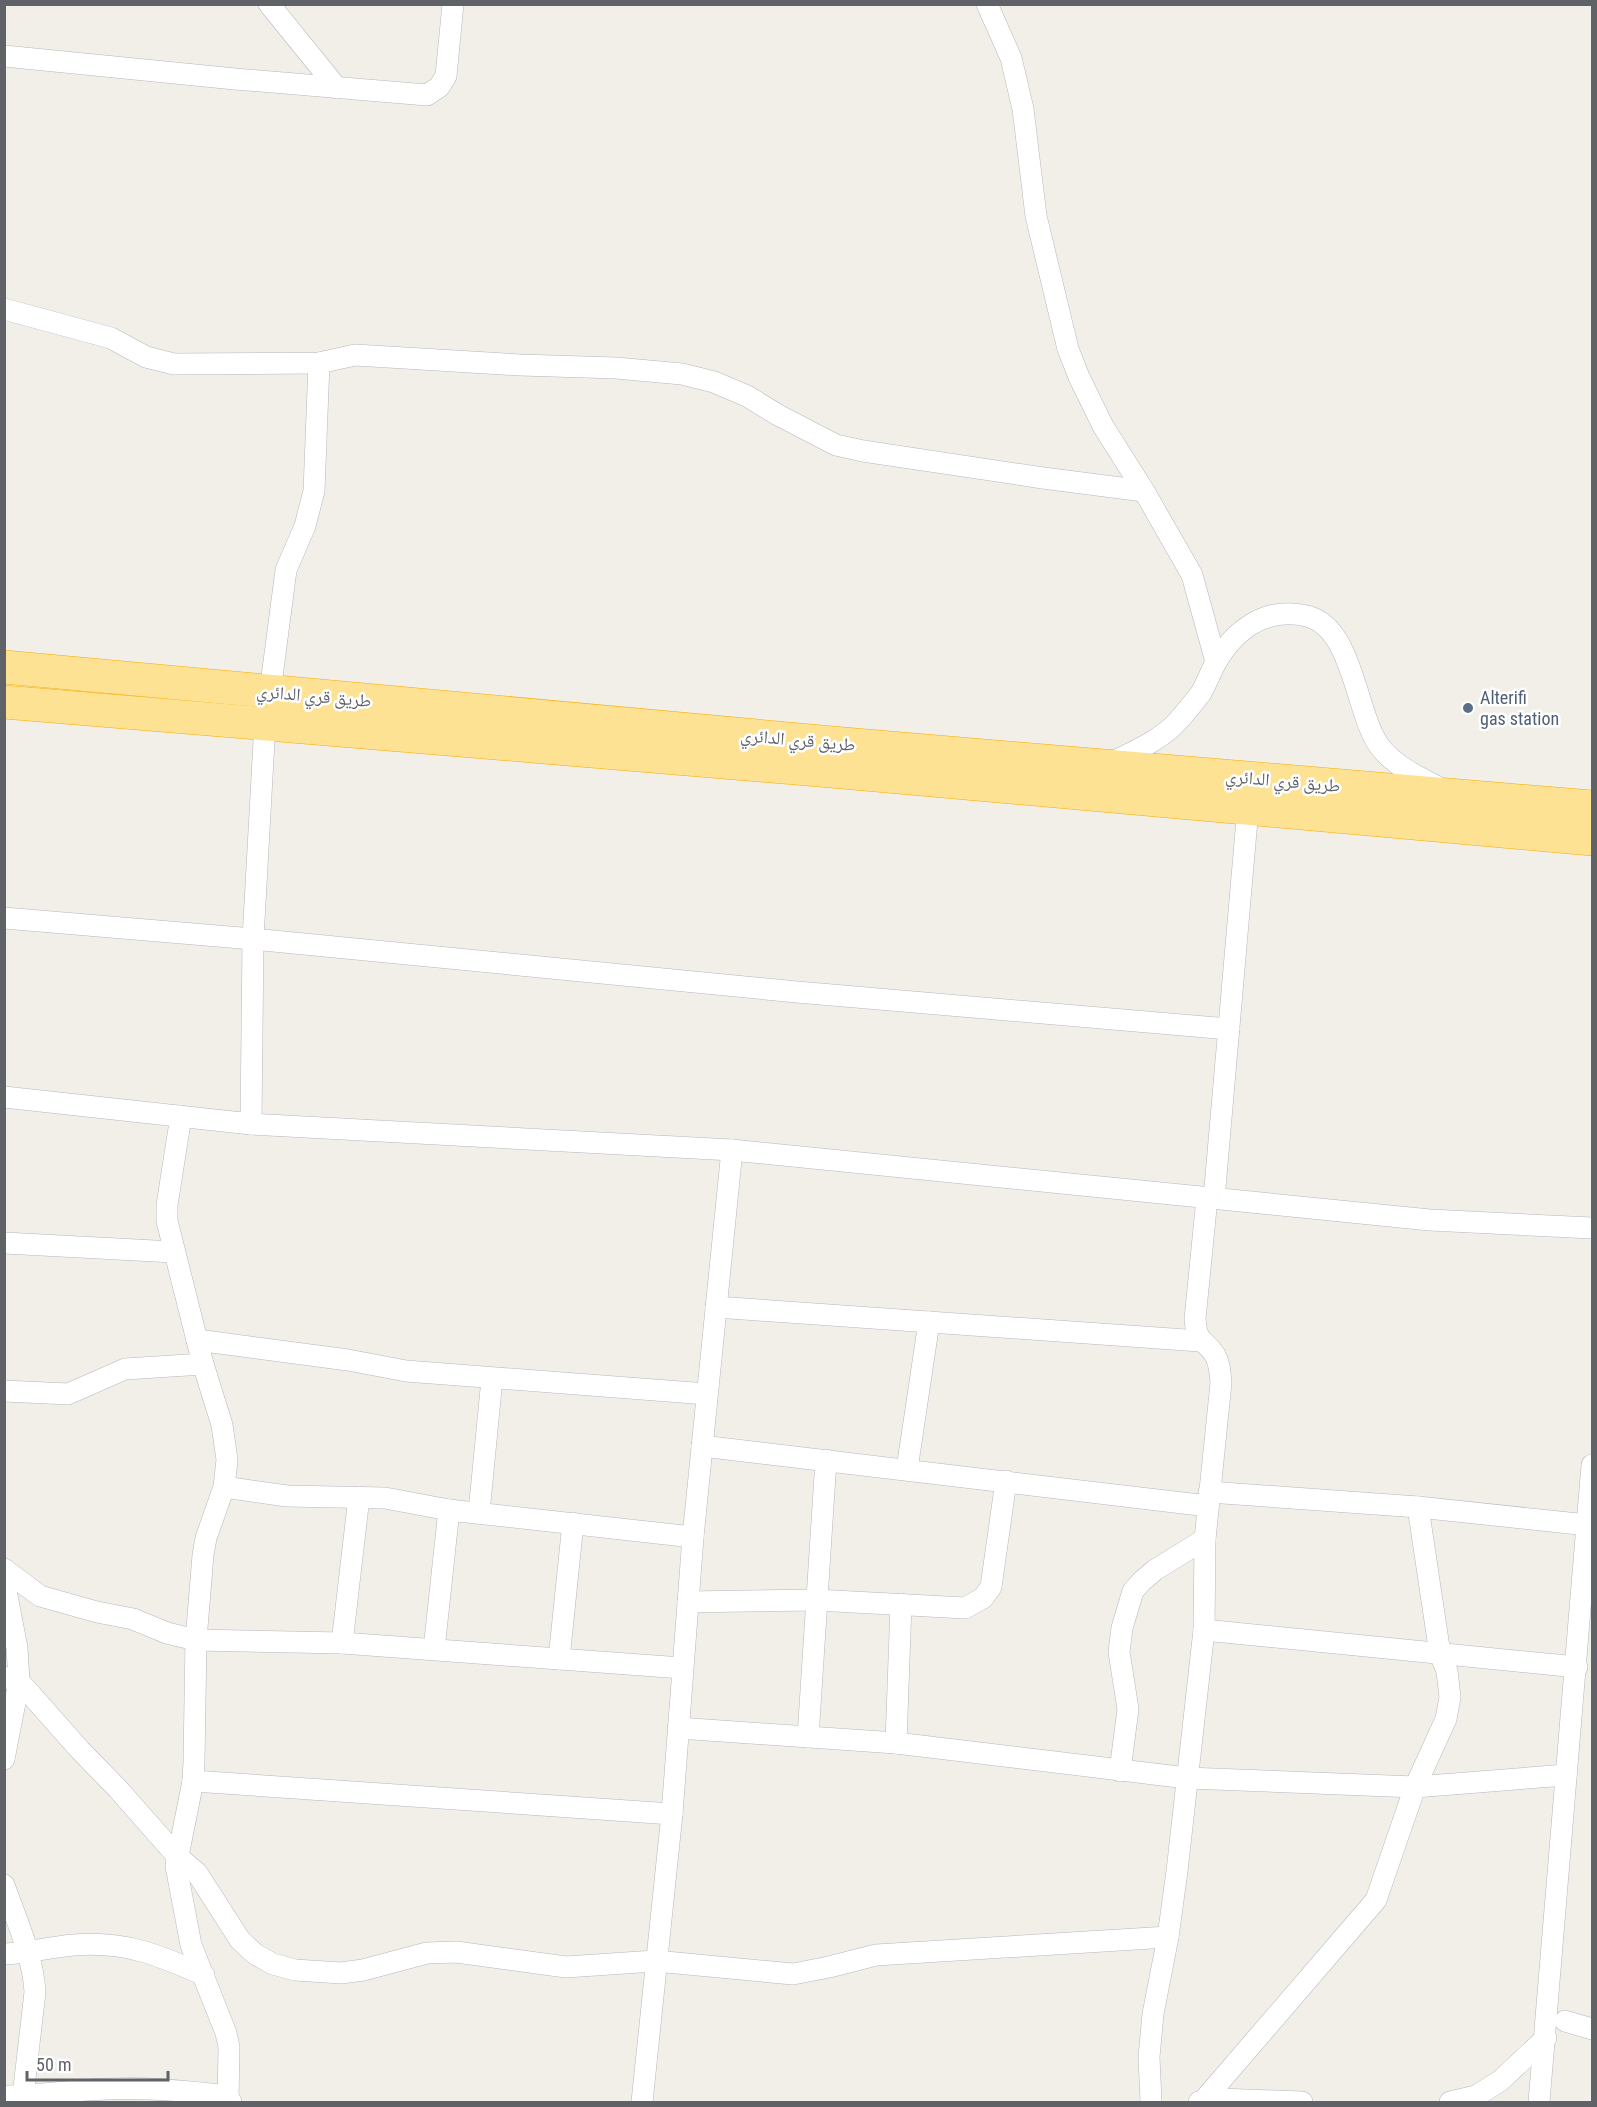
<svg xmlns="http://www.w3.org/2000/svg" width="1597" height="2107" font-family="'Roboto Condensed','Noto Naskh Arabic',sans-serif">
<rect width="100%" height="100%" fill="#f1efe8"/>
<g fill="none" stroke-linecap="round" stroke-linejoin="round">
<defs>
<g id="street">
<polyline points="269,4 337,88"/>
<polyline points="987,4 1011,58 1023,109 1036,216 1068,349 1079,377 1103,426 1144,491 1192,575 1216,662"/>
<polyline points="4,56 235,79 427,95 439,87 446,76 453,4"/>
<polyline points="4,309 111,338 146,357 174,364 319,363 355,355 520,365 616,368 682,374 714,382 747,396 778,415 836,445 863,451 1043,478 1144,491"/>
<polyline points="270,692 286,570 305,526 314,491 319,363"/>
<path d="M 1109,764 C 1132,752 1160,741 1178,721 C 1186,712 1194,702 1201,693 C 1206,684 1210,674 1215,664 C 1234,630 1266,606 1307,616 C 1354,628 1355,713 1380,747 C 1395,766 1418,777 1440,788"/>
<polyline points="4,918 253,939 797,992 1229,1029"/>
<polyline points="4,1097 251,1124 732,1150 1430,1220 1592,1228"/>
<polyline points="181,1116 167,1205 167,1221 203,1364 222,1425 227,1460 224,1487 206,1538 203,1555 196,1640 194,1762 193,1781 176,1866 191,1945 226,2033 229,2047 228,2102"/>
<polyline points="251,1124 253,939 265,723"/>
<polyline points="1214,1199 1248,808"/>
<polyline points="4,1243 174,1252"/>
<polyline points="716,1307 1200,1341"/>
<polyline points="197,1340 348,1360 406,1371 707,1394"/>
<polyline points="4,1391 68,1394 125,1369 203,1364"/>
<polyline points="702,1446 1208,1506"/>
<polyline points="907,1469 929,1322"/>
<polyline points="224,1487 287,1496 385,1498 449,1510 693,1537"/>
<polyline points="1209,1492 1418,1507 1588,1525"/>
<polyline points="479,1512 492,1379"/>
<polyline points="4,1569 40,1596 97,1612 133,1619 167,1633 196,1640 342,1643 682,1668"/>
<polyline points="4,1580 17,1648 19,1682 4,1759"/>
<polyline points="688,1602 816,1600 965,1608 983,1598 991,1587 1006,1481"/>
<polyline points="1204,1630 1577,1667"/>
<polyline points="342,1643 359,1497"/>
<polyline points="434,1649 449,1510"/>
<polyline points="559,1659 573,1523"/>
<polyline points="4,1677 19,1682 26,1689 80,1750 118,1789 177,1856 197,1873 240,1940 255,1954 273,1964 295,1970 341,1973 363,1970 427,1953 456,1952 566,1967 655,1961 793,1974 829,1967 876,1955 1168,1937"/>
<polyline points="678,1728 896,1743 1187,1778 1415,1787 1566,1775"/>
<polyline points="808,1737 826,1460"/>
<polyline points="896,1743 901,1604"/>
<polyline points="1120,1771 1128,1709 1119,1652 1122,1628 1133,1591 1142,1581 1155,1570 1205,1539"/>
<polyline points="193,1781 672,1814"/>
<path d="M 4,1885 C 16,1919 33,1956 35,1992 L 23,2096 L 19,2102"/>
<path d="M 4,1954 C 28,1953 51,1947 74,1945 C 125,1941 159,1955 204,1975"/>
<polyline points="1565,2021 1592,2029"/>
<path d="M 4,2096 C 39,2096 72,2090 107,2089 C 148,2087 187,2091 227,2096 L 231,2102"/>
<polyline points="1204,2100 1376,1900 1415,1787 1446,1719 1450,1697 1447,1671 1440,1654 1418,1507"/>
<polyline points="642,2102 672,1814 693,1537 732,1150"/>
<path d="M 1151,2102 L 1149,2057 L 1153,2014 L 1168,1937 L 1177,1871 L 1204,1630 L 1205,1539 L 1221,1383 C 1220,1373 1220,1364 1215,1355 C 1204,1338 1197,1345 1195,1319 L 1207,1198"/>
<polyline points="1199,2102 1220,2099 1302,2102"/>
<polyline points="1450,2102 1476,2096 1500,2081 1546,2038"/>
<polyline points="1539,2102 1592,1465"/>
</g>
<g id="highway">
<polyline points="4,667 855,745 1592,807"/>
<polyline points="4,702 831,771 1592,839"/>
</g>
</defs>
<!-- street casing -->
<use href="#street" stroke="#b5b8bc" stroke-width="22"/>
<!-- highway casing -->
<use href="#highway" stroke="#f9ab00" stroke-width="34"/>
<!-- street -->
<use href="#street" stroke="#fff" stroke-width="21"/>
<!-- highway -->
<use href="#highway" stroke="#fde293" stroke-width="33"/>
</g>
<!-- markers -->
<circle fill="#5c6f8a" stroke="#fff" stroke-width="2" cx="1468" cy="708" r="6"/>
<g text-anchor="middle" stroke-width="5" stroke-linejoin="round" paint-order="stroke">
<!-- street labels -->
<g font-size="18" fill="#5f6368" stroke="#fff">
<text transform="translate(314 696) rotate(5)" y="6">طريق قري الدائري</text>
<text transform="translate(798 740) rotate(5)" y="6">طريق قري الدائري</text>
<text transform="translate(1283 781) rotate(5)" y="6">طريق قري الدائري</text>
</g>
<!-- service labels -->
<g font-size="18" fill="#4e5e75" stroke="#fff" text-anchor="start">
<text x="1480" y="704">Alterifi<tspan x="1480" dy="21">gas station</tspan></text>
</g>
</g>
<!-- border -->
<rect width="1597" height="2107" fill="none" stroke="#5f6368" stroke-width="12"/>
<!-- scale -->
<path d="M27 2071v9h141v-9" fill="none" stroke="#5f6368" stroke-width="3"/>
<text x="36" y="2071" font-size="18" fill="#5f6368" stroke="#ffffff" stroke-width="4.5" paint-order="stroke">50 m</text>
</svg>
